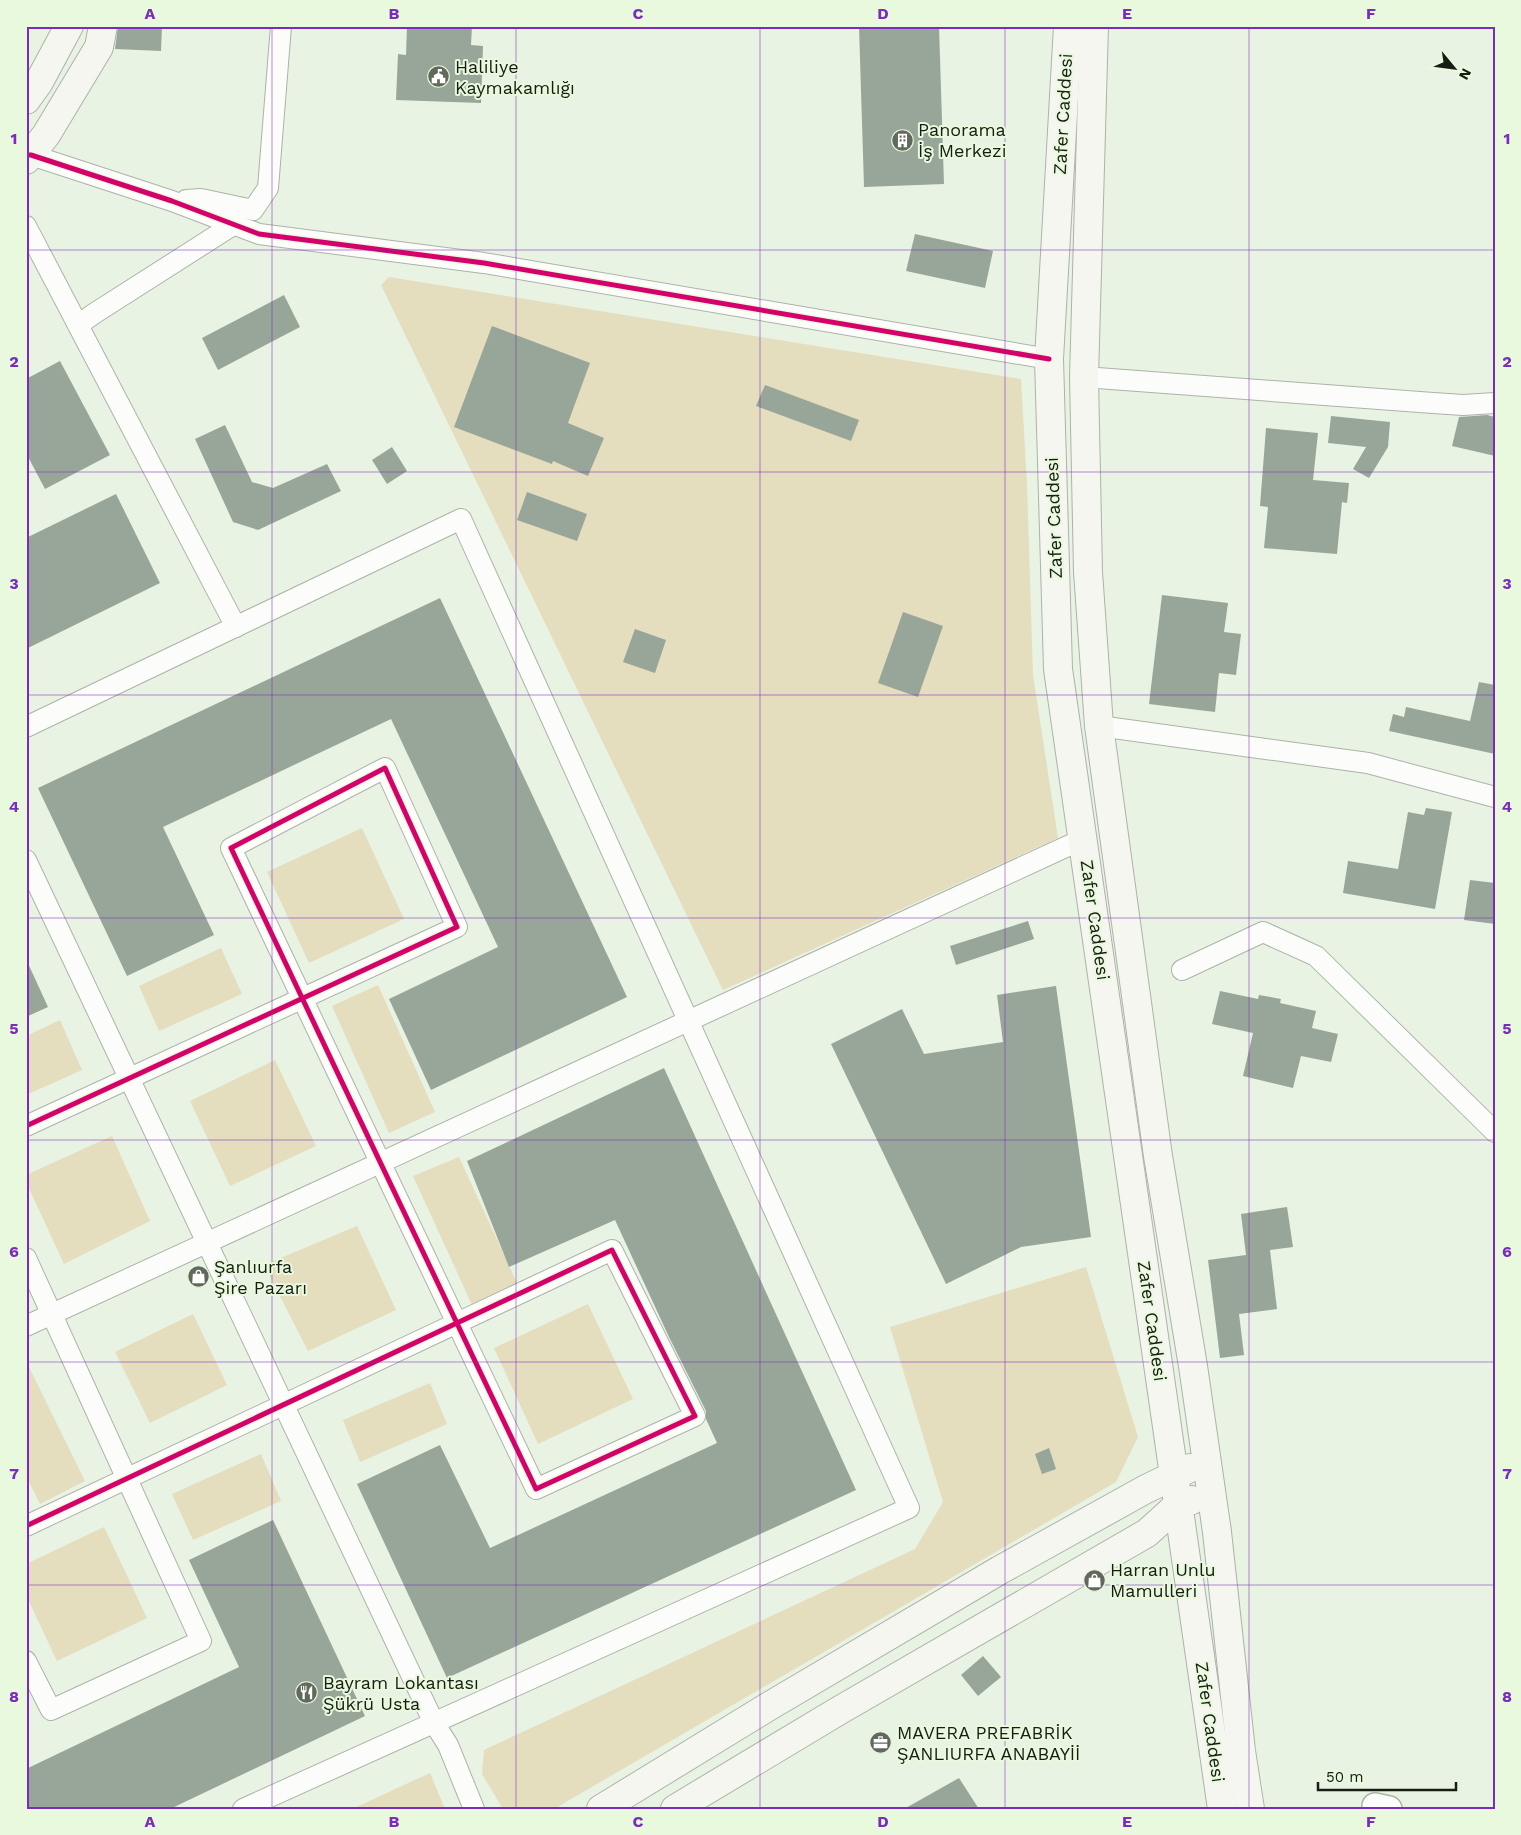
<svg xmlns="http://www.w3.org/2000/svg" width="1521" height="1835" font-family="'Work Sans',sans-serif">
<rect width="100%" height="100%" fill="#e9f3e3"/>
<!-- green -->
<g fill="#e4ddbe">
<polygon points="389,277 1021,379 1027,485 1033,675 1058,838 723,990 381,285"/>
<polygon points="362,828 404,919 309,963 267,872"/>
<polygon points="221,948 242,994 159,1031 139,986"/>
<polygon points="378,985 435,1112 389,1133 332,1006"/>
<polygon points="60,1020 82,1070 26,1095 26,1036"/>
<polygon points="275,1060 316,1146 230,1186 190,1101"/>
<polygon points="112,1136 150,1221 64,1264 26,1182 26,1175"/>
<polygon points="459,1157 517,1283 472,1305 413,1176"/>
<polygon points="357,1226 396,1310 308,1351 264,1265"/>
<polygon points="1086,1267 1138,1437 1116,1482 554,1809 503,1809 482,1774 484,1750 915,1549 943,1502 890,1327"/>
<polygon points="588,1304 633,1399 538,1444 494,1348"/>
<polygon points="193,1314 227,1385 150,1423 115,1352"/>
<polygon points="26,1361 85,1481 40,1504 26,1476"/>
<polygon points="430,1383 447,1424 360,1462 343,1420"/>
<polygon points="261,1454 281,1501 193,1540 172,1494"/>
<polygon points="104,1527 147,1618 57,1661 26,1595 26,1564"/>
<polygon points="430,1773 445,1809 352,1809"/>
</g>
<!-- building -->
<g fill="#98a699">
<polygon points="118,26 162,26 161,51 115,49"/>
<polygon points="407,26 472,26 471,45 483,46 481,103 396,100 398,54 406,55"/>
<polygon points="859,26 939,26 944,184 864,187"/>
<polygon points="915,234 993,251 985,288 906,271"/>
<polygon points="284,295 300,327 218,370 202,338"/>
<polygon points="492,326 590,363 568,423 604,438 588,476 553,461 552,464 454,427"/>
<polygon points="60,361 110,455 45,489 26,453 26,379"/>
<polygon points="765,385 859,420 851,441 756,406"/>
<polygon points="1487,415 1495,417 1495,456 1452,446 1459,417"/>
<polygon points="1331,416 1390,422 1388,447 1369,478 1353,469 1366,447 1328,443"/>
<polygon points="225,425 252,482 273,488 327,464 341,491 258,530 233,522 195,439"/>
<polygon points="1266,428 1318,433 1313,480 1349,483 1347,503 1342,502 1337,554 1264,548 1268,507 1260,506"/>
<polygon points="392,447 407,471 387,484 372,460"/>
<polygon points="527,492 587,514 577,541 517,520"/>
<polygon points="116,494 160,583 26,649 26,538"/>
<polygon points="1162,595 1228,603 1224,632 1241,634 1236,675 1219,673 1215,712 1149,704"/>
<polygon points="440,598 627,997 431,1090 389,999 498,947 391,719 163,827 214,935 127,976 38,788"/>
<polygon points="903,612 943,626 918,697 878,683"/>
<polygon points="635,629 666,640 655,673 623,662"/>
<polygon points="1479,682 1495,685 1495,754 1389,731 1393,714 1404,717 1406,707 1470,721"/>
<polygon points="1426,808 1452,812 1435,909 1343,893 1348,861 1398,869 1408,812 1424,815"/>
<polygon points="1470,880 1495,883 1495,924 1464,920"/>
<polygon points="1028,921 1034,939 956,965 950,946"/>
<polygon points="26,959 48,1007 26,1017"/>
<polygon points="1056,986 1091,1237 1021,1247 946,1284 831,1044 902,1009 924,1054 1003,1042 997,995"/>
<polygon points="1220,991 1258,999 1259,995 1281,999 1280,1003 1316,1011 1312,1028 1338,1034 1331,1062 1301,1056 1293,1088 1243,1076 1253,1033 1212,1024"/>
<polygon points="664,1068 856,1490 447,1678 357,1484 440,1445 490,1548 717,1443 706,1419 706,1411 669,1337 615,1220 509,1267 467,1161"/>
<polygon points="1287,1207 1293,1247 1270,1250 1277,1309 1239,1314 1244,1355 1220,1358 1208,1260 1246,1255 1241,1214"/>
<polygon points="1049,1448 1056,1469 1042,1474 1035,1454"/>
<polygon points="273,1520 365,1716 170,1809 26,1809 26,1769 239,1667 189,1560"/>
<polygon points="983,1656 1001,1677 978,1696 961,1675"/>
<polygon points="959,1778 979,1809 904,1809"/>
</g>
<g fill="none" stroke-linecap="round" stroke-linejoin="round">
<defs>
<g id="minor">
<polyline points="26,155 31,155 172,201 259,234 484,263 1049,359"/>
<polyline points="186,200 201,199 253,210 268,188 281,26"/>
<polyline points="26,226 236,627"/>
<polyline points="78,325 95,313 233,225"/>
<polyline points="1084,377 1433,403 1463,405 1495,403"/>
<polyline points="1099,726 1368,763 1495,797"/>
<polyline points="26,727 461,519 909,1508 243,1809"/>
<polyline points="26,860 434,1723 448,1745 474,1809"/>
<polyline points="1182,970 1263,932 1316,956 1495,1132"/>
<path d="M 26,1126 L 457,927 L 385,768 L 231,848 C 332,1062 434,1275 536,1489 L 695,1416 L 612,1250 L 26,1526"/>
<polyline points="26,1258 201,1641 51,1710 26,1661"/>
<polyline points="26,1326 1083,839"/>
</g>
<polyline id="tertiary" points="1375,1809 1375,1806 1389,1809"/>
<g id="secondary">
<polyline points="1068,26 1049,359 1058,669 1222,1809"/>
<polyline points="1094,26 1084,377 1088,572 1099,726 1158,1156 1193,1366 1217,1532 1241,1751 1250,1809"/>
<polyline points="26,100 39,82 69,26"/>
<polyline points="26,160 46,135 99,47 103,26"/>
<polyline points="601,1809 771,1705 1000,1570 1146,1489 1190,1468"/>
<polyline points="675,1809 840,1710 1147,1533 1179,1504 1192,1500"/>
</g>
</defs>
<!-- minor casing -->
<use href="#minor" stroke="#acb3a8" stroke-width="22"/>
<!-- tertiary casing -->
<use href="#tertiary" stroke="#acb3a8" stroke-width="28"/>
<!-- secondary casing -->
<use href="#secondary" stroke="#acb3a8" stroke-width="30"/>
<!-- minor -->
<use href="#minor" stroke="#fcfdfb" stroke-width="20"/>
<!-- tertiary -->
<use href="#tertiary" stroke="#fcfdfb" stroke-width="25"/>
<!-- secondary -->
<use href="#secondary" stroke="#f4f6ef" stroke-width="28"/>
<defs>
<g id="cycleway">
<polyline points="26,155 31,155 172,201 259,234 484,263 1049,359"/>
<path d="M 26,1126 L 457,927 L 385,768 L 231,848 C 332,1062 434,1275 536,1489 L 695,1416 L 612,1250 L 26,1526"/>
</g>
</defs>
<!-- cycleway casing -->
<use href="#cycleway" stroke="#e8f9dd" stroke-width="8"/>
<!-- cycleway -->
<use href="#cycleway" stroke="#d6006c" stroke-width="5"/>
</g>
<!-- grid -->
<path fill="none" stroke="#7b2cbf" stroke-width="1" stroke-opacity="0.55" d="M 272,26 L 272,1809M 516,26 L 516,1809M 760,26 L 760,1809M 1005,26 L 1005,1809M 1249,26 L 1249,1809M 26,250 L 1495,250M 26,472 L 1495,472M 26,695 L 1495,695M 26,918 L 1495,918M 26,1140 L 1495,1140M 26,1362 L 1495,1362M 26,1585 L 1495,1585"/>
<!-- icons -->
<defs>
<symbol id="civic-disc" viewBox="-11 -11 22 22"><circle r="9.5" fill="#61685c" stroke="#e8f9dd"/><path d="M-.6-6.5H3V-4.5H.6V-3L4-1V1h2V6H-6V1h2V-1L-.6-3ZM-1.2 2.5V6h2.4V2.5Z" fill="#fff"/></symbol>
<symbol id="building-disc" viewBox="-11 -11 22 22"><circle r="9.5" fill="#61685c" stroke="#e8f9dd"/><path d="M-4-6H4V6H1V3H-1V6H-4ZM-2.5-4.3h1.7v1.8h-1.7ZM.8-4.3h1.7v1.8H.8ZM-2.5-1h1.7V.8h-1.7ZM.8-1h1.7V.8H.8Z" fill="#fff"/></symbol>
<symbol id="shop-disc" viewBox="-11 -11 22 22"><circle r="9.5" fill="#61685c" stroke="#e8f9dd"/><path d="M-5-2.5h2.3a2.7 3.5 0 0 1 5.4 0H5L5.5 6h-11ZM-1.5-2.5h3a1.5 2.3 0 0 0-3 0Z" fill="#fff"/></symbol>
<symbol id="restaurant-disc" viewBox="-11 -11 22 22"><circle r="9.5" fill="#61685c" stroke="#e8f9dd"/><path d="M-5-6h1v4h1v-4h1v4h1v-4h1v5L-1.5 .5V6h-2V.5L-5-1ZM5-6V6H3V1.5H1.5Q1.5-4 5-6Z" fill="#fff"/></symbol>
<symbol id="office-disc" viewBox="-11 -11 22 22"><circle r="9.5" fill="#61685c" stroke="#e8f9dd"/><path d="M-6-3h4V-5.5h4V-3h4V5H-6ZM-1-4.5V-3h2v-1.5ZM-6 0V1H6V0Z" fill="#fff"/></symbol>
</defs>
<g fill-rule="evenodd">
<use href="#civic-disc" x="426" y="64" width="25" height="25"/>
<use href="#building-disc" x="890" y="128" width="25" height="25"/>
<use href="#shop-disc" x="186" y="1264" width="25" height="25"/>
<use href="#shop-disc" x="1082" y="1568" width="25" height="25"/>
<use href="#restaurant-disc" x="294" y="1680" width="25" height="25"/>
<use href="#office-disc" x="868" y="1730" width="25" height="25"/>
</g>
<g text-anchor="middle" stroke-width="4" stroke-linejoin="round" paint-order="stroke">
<!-- poi labels -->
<g font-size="18" fill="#181d14" stroke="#e8f9dd" text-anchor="start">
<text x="455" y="73">Haliliye<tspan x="455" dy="21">Kaymakamlığı</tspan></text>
<text x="918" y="136">Panorama<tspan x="918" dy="21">İş Merkezi</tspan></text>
<text x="214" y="1273">Şanlıurfa<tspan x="214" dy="21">Şire Pazarı</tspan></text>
<text x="1110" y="1576">Harran Unlu<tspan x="1110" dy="21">Mamulleri</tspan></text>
<text x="323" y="1689">Bayram Lokantası<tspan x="323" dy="21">Şükrü Usta</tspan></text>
<text x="897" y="1739">MAVERA PREFABRİK<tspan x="897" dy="21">ŞANLIURFA ANABAYİİ</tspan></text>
</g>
<!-- street labels -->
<g font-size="18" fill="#181d14" stroke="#e8f9dd">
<text transform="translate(1063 114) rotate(-87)" y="6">Zafer Caddesi</text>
<text transform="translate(1054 518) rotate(-92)" y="6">Zafer Caddesi</text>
<text transform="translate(1095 920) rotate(82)" y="6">Zafer Caddesi</text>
<text transform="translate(1152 1321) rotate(82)" y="6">Zafer Caddesi</text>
<text transform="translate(1210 1722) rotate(82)" y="6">Zafer Caddesi</text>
</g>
</g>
<!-- border -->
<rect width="1521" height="1835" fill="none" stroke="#e8f9dd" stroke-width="55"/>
<!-- north arrow -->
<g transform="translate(1454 68) rotate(119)" stroke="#e8f9dd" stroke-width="4" paint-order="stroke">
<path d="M0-4L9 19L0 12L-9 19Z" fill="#181d14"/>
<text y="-8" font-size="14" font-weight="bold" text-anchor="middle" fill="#181d14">N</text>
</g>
<!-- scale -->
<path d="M1318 1782v8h138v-8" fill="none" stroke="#181d14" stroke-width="2.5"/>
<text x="1326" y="1782" font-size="15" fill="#181d14" stroke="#e8f9dd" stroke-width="4" paint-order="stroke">50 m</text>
<rect x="28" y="28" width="1466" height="1780" fill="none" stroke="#7b2cbf" stroke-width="2"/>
<g font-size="16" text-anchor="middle" font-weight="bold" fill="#7b2cbf">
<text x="150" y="19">A</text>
<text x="394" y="19">B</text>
<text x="638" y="19">C</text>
<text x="883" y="19">D</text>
<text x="1127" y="19">E</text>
<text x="1371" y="19">F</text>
<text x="14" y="144">1</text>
<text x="1507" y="144">1</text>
<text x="14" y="367">2</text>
<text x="1507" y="367">2</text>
<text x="14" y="589">3</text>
<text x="1507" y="589">3</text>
<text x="14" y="812">4</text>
<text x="1507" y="812">4</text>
<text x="14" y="1034">5</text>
<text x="1507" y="1034">5</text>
<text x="14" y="1257">6</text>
<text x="1507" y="1257">6</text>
<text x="14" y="1479">7</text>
<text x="1507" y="1479">7</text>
<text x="14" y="1702">8</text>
<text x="1507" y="1702">8</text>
<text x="150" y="1827">A</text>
<text x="394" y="1827">B</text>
<text x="638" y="1827">C</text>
<text x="883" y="1827">D</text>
<text x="1127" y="1827">E</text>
<text x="1371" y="1827">F</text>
</g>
</svg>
